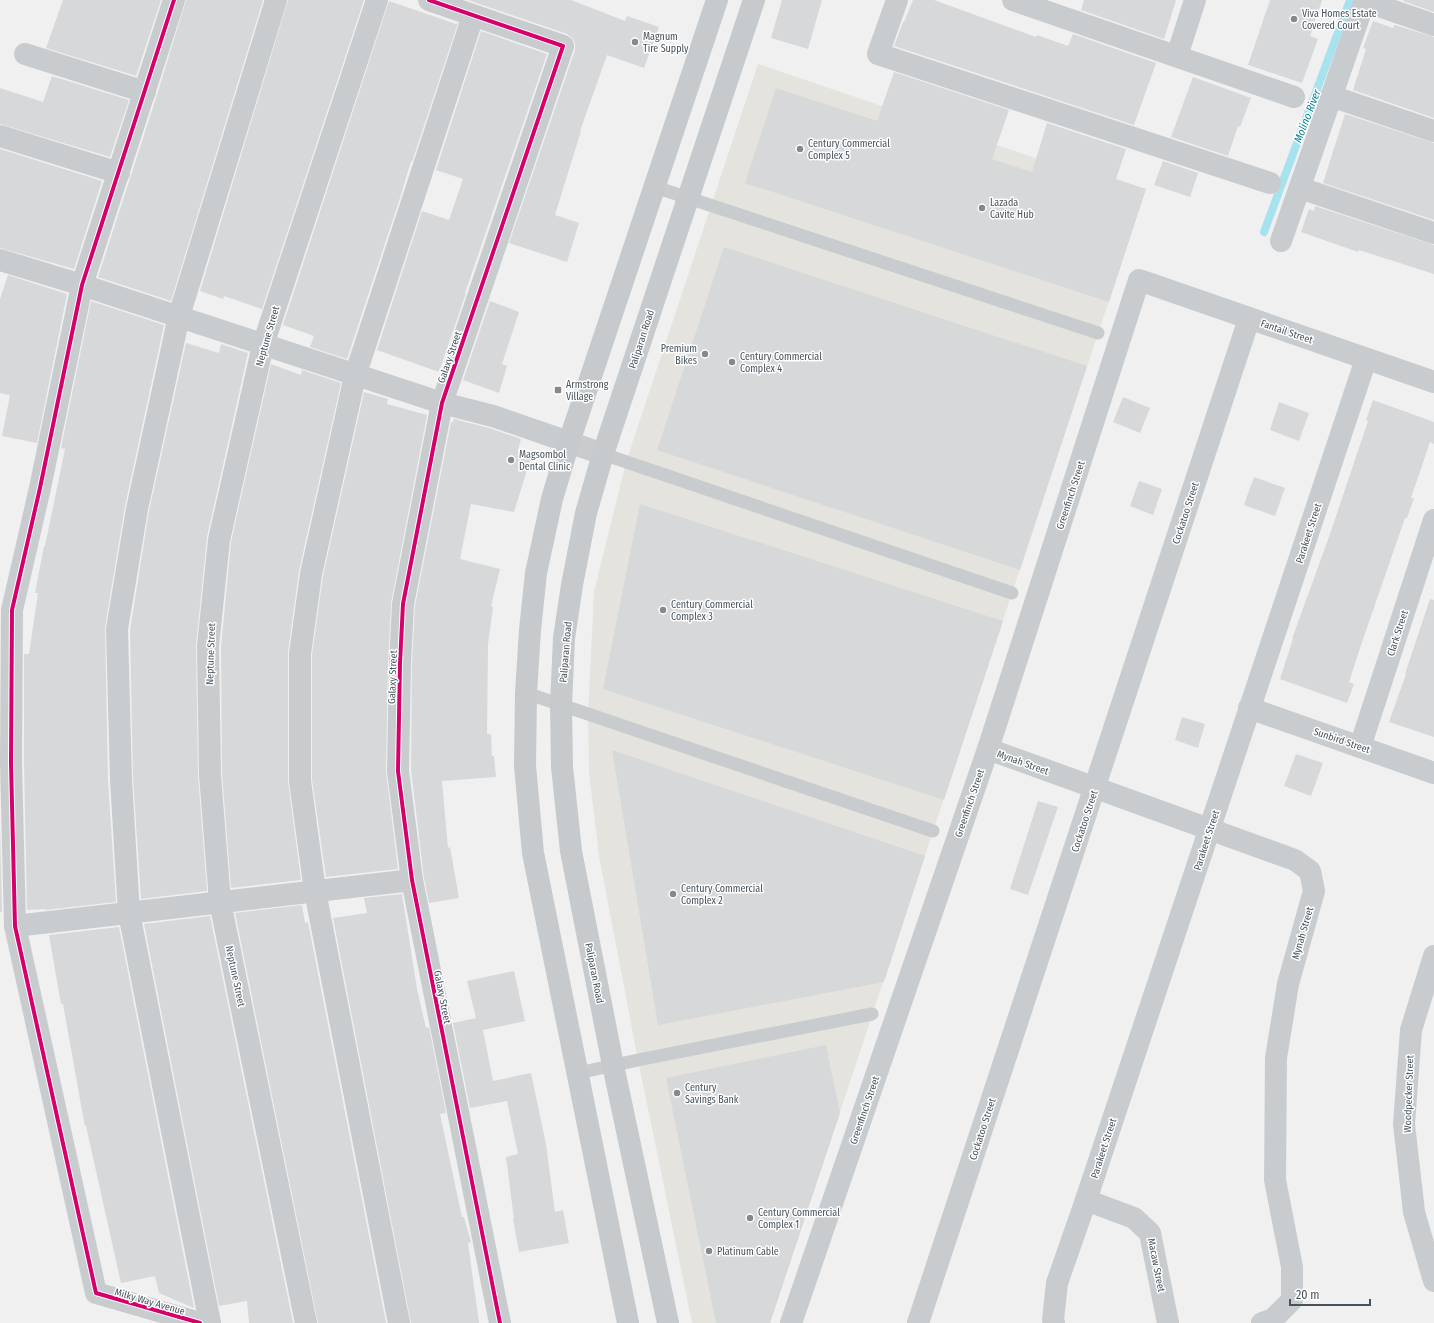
<svg xmlns="http://www.w3.org/2000/svg" width="1434" height="1323" font-family="'Fira Sans Condensed',sans-serif">
<rect width="100%" height="100%" fill="#f0f0f0"/>
<!-- commercial -->
<polygon fill="#e5e3de" points="758,64 1144,195 770,1323 692,1323 638,1060 599,856 589,773 588,714 594,592 626,462"/>
<g fill="none" stroke-linecap="round" stroke-linejoin="round">
<!-- stream -->
<polyline stroke="#a7e3ef" stroke-width="8" points="1264,232 1350,0"/>
</g>
<!-- building -->
<g fill="#d7d8da">
<polygon points="63,0 161,0 136,76 46,48"/>
<polygon points="186,0 263,0 171,301 98,277 157,95"/>
<polygon points="288,0 364,0 262,309 224,296 223,299 200,291"/>
<polygon points="468,0 571,0 625,21 627,16 659,27 644,68 607,55 580,131 581,131 555,215 579,223 567,262 509,243 575,50 575,43 572,38 567,34"/>
<polygon points="782,0 822,0 808,49 771,38"/>
<polygon points="913,0 934,0 1036,37 1037,35 1068,46 1073,34 1156,63 1134,125 894,46 903,22 904,22"/>
<polygon points="1084,0 1176,0 1164,39 1081,10"/>
<polygon points="1270,0 1322,0 1310,36 1318,39 1302,83 1248,65"/>
<polygon points="1404,0 1434,0 1434,12 1403,1"/>
<polygon points="389,1 456,24 458,23 412,162 411,161 400,198 347,359 310,347 314,336 283,325"/>
<polygon points="1373,21 1393,28 1395,25 1434,37 1434,118 1353,90 1366,49 1363,48"/>
<polygon points="481,31 547,54 465,293 466,293 439,372 377,350 422,211 449,220 463,179 436,170"/>
<polygon points="894,72 1009,110 992,159 1032,172 1047,123 1126,149 1116,179 1146,189 1109,302 745,183 776,88 877,121"/>
<polygon points="52,76 129,100 110,157 0,124 0,88 43,102"/>
<polygon points="1193,77 1251,98 1240,127 1238,126 1228,156 1171,137"/>
<polygon points="1345,114 1434,143 1434,220 1323,183"/>
<polygon points="0,149 102,181 74,269 0,248"/>
<polygon points="1163,161 1198,173 1190,197 1154,185"/>
<polygon points="1315,206 1434,245 1434,274 1359,250 1358,252 1301,232 1309,209 1314,211"/>
<polygon points="724,247 1087,366 1020,570 657,450"/>
<polygon points="8,275 67,294 37,443 2,436 10,395 0,393 0,299"/>
<polygon points="91,301 164,325 125,506 105,627 108,780 116,902 45,910 45,909 27,910 24,763 24,654 29,654 38,593 35,593 44,546 45,546 65,449 61,448"/>
<polygon points="490,301 519,312 502,364 507,366 499,393 463,380"/>
<polygon points="186,343 219,353 221,344 248,353 207,537 196,645 198,775 207,891 141,899 133,779 130,630 149,511"/>
<polygon points="271,364 301,375 302,370 341,383 299,571 288,652 288,781 301,880 231,888 222,774 221,647 231,542"/>
<polygon points="364,392 388,399 387,404 427,415 391,603 388,663 386,771 398,869 326,877 312,780 312,655 323,576"/>
<polygon points="1123,397 1150,408 1140,433 1113,422"/>
<polygon points="1373,400 1434,422 1434,444 1430,442 1411,498 1414,498 1407,518 1405,518 1361,645 1349,682 1354,684 1347,703 1280,679 1293,639 1292,639 1330,534 1368,421 1366,420"/>
<polygon points="1279,402 1309,413 1299,441 1270,430"/>
<polygon points="454,419 489,428 521,439 518,450 532,454 514,512 471,504 460,559 500,569 491,606 493,607 488,644 487,734 491,734 492,756 494,756 496,777 442,781 448,848 450,847 459,898 429,903 424,878 411,770 412,663 415,606 451,422 453,422"/>
<polygon points="1254,477 1285,488 1275,516 1244,505"/>
<polygon points="1139,481 1162,489 1153,515 1130,506"/>
<polygon points="640,504 1003,621 944,800 603,689"/>
<polygon points="1430,599 1434,600 1434,737 1389,722 1406,674 1405,674"/>
<polygon points="1182,717 1205,724 1198,748 1175,740"/>
<polygon points="612,750 925,856 884,982 658,1025"/>
<polygon points="1296,754 1323,763 1311,796 1284,786"/>
<polygon points="1038,801 1058,807 1028,895 1010,889"/>
<polygon points="0,824 2,912 0,912"/>
<polygon points="402,894 417,989 426,1028 429,1027 446,1113 440,1114 462,1217 464,1217 471,1242 468,1243 479,1323 411,1323 333,918 367,913 364,898"/>
<polygon points="302,905 305,923 308,922 386,1323 318,1323 235,913"/>
<polygon points="210,916 293,1323 249,1323 247,1301 219,1306 144,924"/>
<polygon points="119,927 194,1308 159,1293 155,1276 121,1283 86,1126 85,1126 81,1105 63,1004 61,1004 49,935"/>
<polygon points="514,971 525,1021 483,1030 493,1081 531,1073 546,1144 555,1212 563,1210 569,1243 519,1252 513,1219 514,1219 506,1157 518,1154 507,1101 470,1108 453,1023 476,1018 467,981"/>
<polygon points="826,1045 840,1113 770,1323 716,1323 666,1078"/>
</g>
<g fill="none" stroke-linecap="round" stroke-linejoin="round">
<!-- lane -->
<g stroke="#c9ccce" stroke-width="13">
<polyline points="655,187 1098,333"/>
<polyline points="603,454 1012,593"/>
<polyline points="526,693 933,831"/>
<polyline points="578,1073 638,1060 872,1014"/>
</g>
<!-- street -->
<g stroke="#c9ccce" stroke-width="22">
<polyline points="174,0 82,285 40,488 12,610 11,763 15,926 96,1293 200,1323"/>
<polyline points="429,0 563,46 442,403 403,604 400,663 398,771 412,880 500,1323"/>
<polyline points="897,0 878,54 1270,183"/>
<polyline points="1013,0 1294,97"/>
<polyline points="1365,1 1434,25"/>
<polyline points="25,54 145,92"/>
<polyline points="1177,56 1195,0"/>
<polyline points="1331,96 1434,131"/>
<polyline points="0,136 119,173"/>
<polyline points="1300,188 1434,233"/>
<polyline points="1281,241 1365,0"/>
<polyline points="0,260 82,285 442,403 493,416 603,454"/>
<polyline points="1249,708 1434,773"/>
<polyline points="1360,747 1434,520"/>
<polyline points="988,749 1295,860 1310,871 1314,891 1288,984 1276,1058 1275,1180 1292,1267 1292,1300 1273,1319 1262,1323"/>
<polyline points="15,926 412,880"/>
<polyline points="1434,956 1411,1030 1404,1124 1414,1212 1434,1281"/>
<polyline points="1086,1200 1134,1218 1150,1233 1168,1323"/>
<polyline points="210,1323 129,913 121,780 117,629 137,509 179,316 276,0"/>
<polyline points="306,1323 220,902 210,775 208,646 219,540 263,345 377,0"/>
<polyline points="399,1323 315,891 300,781 300,654 311,574 355,376 473,16"/>
<polyline points="791,1323 988,749 1139,280 1434,382"/>
<polyline points="918,1323 1249,319"/>
<polyline points="1054,1323 1053,1320 1057,1283 1086,1200 1366,359"/>
</g>
<!-- primary -->
<g stroke="#c6cacc" stroke-width="22">
<polyline points="628,1323 533,853 525,766 526,693 530,630 536,573 552,499 569,442 717,0"/>
<polyline points="668,1323 613,1065 571,851 562,767 561,705 564,638 572,585 586,513 603,454 754,0"/>
</g>
<defs>
<g id="cycleway">
<polyline points="174,0 82,285 40,488 12,610 11,763 15,926 96,1293 200,1323"/>
<polyline points="429,0 563,46 442,403 403,604 400,663 398,771 412,880 500,1323"/>
</g>
</defs>
<!-- cycleway casing -->
<use href="#cycleway" stroke="#fff" stroke-width="6"/>
<!-- cycleway -->
<use href="#cycleway" stroke="#d6006c" stroke-width="4"/>
</g>
<!-- markers -->
<g fill="#828a90" stroke="#fff" stroke-width="1.5">
<circle cx="1294" cy="19" r="4"/>
<circle cx="635" cy="42" r="4"/>
<circle cx="800" cy="149" r="4"/>
<circle cx="982" cy="208" r="4"/>
<circle cx="705" cy="354" r="4"/>
<circle cx="732" cy="362" r="4"/>
<rect x="554" y="386" width="8" height="8" rx="2"/>
<circle cx="511" cy="460" r="4"/>
<circle cx="663" cy="610" r="4"/>
<circle cx="673" cy="894" r="4"/>
<circle cx="677" cy="1093" r="4"/>
<circle cx="750" cy="1218" r="4"/>
<circle cx="709" cy="1251" r="4"/>
</g>
<g text-anchor="middle" stroke-width="3" stroke-linejoin="round" paint-order="stroke">
<!-- poi labels -->
<g font-size="10" fill="#46535d" stroke="#fff" text-anchor="start">
<text x="1302" y="17">Viva Homes Estate<tspan x="1302" dy="12">Covered Court</tspan></text>
<text x="643" y="40">Magnum<tspan x="643" dy="12">Tire Supply</tspan></text>
<text x="808" y="147">Century Commercial<tspan x="808" dy="12">Complex 5</tspan></text>
<text x="990" y="206">Lazada<tspan x="990" dy="12">Cavite Hub</tspan></text>
<text x="697" y="352" text-anchor="end">Premium<tspan x="697" dy="12">Bikes</tspan></text>
<text x="740" y="360">Century Commercial<tspan x="740" dy="12">Complex 4</tspan></text>
<text x="566" y="388">Armstrong<tspan x="566" dy="12">Village</tspan></text>
<text x="519" y="458">Magsombol<tspan x="519" dy="12">Dental Clinic</tspan></text>
<text x="671" y="608">Century Commercial<tspan x="671" dy="12">Complex 3</tspan></text>
<text x="681" y="892">Century Commercial<tspan x="681" dy="12">Complex 2</tspan></text>
<text x="685" y="1091">Century<tspan x="685" dy="12">Savings Bank</tspan></text>
<text x="758" y="1216">Century Commercial<tspan x="758" dy="12">Complex 1</tspan></text>
<text x="717" y="1255">Platinum Cable</text>
</g>
<!-- street labels -->
<g font-size="10" fill="#46535d" stroke="#fff">
<text transform="translate(1287 331) rotate(19)" y="4">Fantail Street</text>
<text transform="translate(267 336) rotate(-74)" y="4">Neptune Street</text>
<text transform="translate(641 339) rotate(-72)" y="4">Paliparan Road</text>
<text transform="translate(449 357) rotate(-71)" y="4">Galaxy Street</text>
<text transform="translate(1070 495) rotate(-72)" y="4">Greenfinch Street</text>
<text transform="translate(1185 513) rotate(-72)" y="4">Cockatoo Street</text>
<text transform="translate(1308 533) rotate(-72)" y="4">Parakeet Street</text>
<text transform="translate(1397 633) rotate(-72)" y="4">Clark Street</text>
<text transform="translate(565 652) rotate(-85)" y="4">Paliparan Road</text>
<text transform="translate(210 654) rotate(-88)" y="4">Neptune Street</text>
<text transform="translate(392 677) rotate(-88)" y="4">Galaxy Street</text>
<text transform="translate(1342 740) rotate(19)" y="4">Sunbird Street</text>
<text transform="translate(1023 762) rotate(20)" y="4">Mynah Street</text>
<text transform="translate(969 803) rotate(-71)" y="4">Greenfinch Street</text>
<text transform="translate(1084 821) rotate(-72)" y="4">Cockatoo Street</text>
<text transform="translate(1206 840) rotate(-72)" y="4">Parakeet Street</text>
<text transform="translate(1302 933) rotate(-74)" y="4">Mynah Street</text>
<text transform="translate(595 973) rotate(79)" y="4">Paliparan Road</text>
<text transform="translate(236 976) rotate(78)" y="4">Neptune Street</text>
<text transform="translate(443 997) rotate(79)" y="4">Galaxy Street</text>
<text transform="translate(1408 1094) rotate(-88)" y="4">Woodpecker Street</text>
<text transform="translate(864 1110) rotate(-71)" y="4">Greenfinch Street</text>
<text transform="translate(982 1129) rotate(-72)" y="4">Cockatoo Street</text>
<text transform="translate(1103 1148) rotate(-72)" y="4">Parakeet Street</text>
<text transform="translate(1157 1265) rotate(79)" y="4">Macaw Street</text>
<text transform="translate(150 1301) rotate(16)" y="4">Milky Way Avenue</text>
</g>
<!-- water labels -->
<g font-size="11" font-style="italic" fill="#0a8096" stroke="#fff">
<text transform="translate(1307 116) rotate(-69)" y="4">Molino River</text>
</g>
</g>
<!-- scale -->
<path d="M1290 1299v6h80v-6" fill="none" stroke="#46535d" stroke-width="2"/>
<text x="1296" y="1299" font-size="12" fill="#46535d" stroke="#ffffff" stroke-width="3" paint-order="stroke">20 m</text>
</svg>
